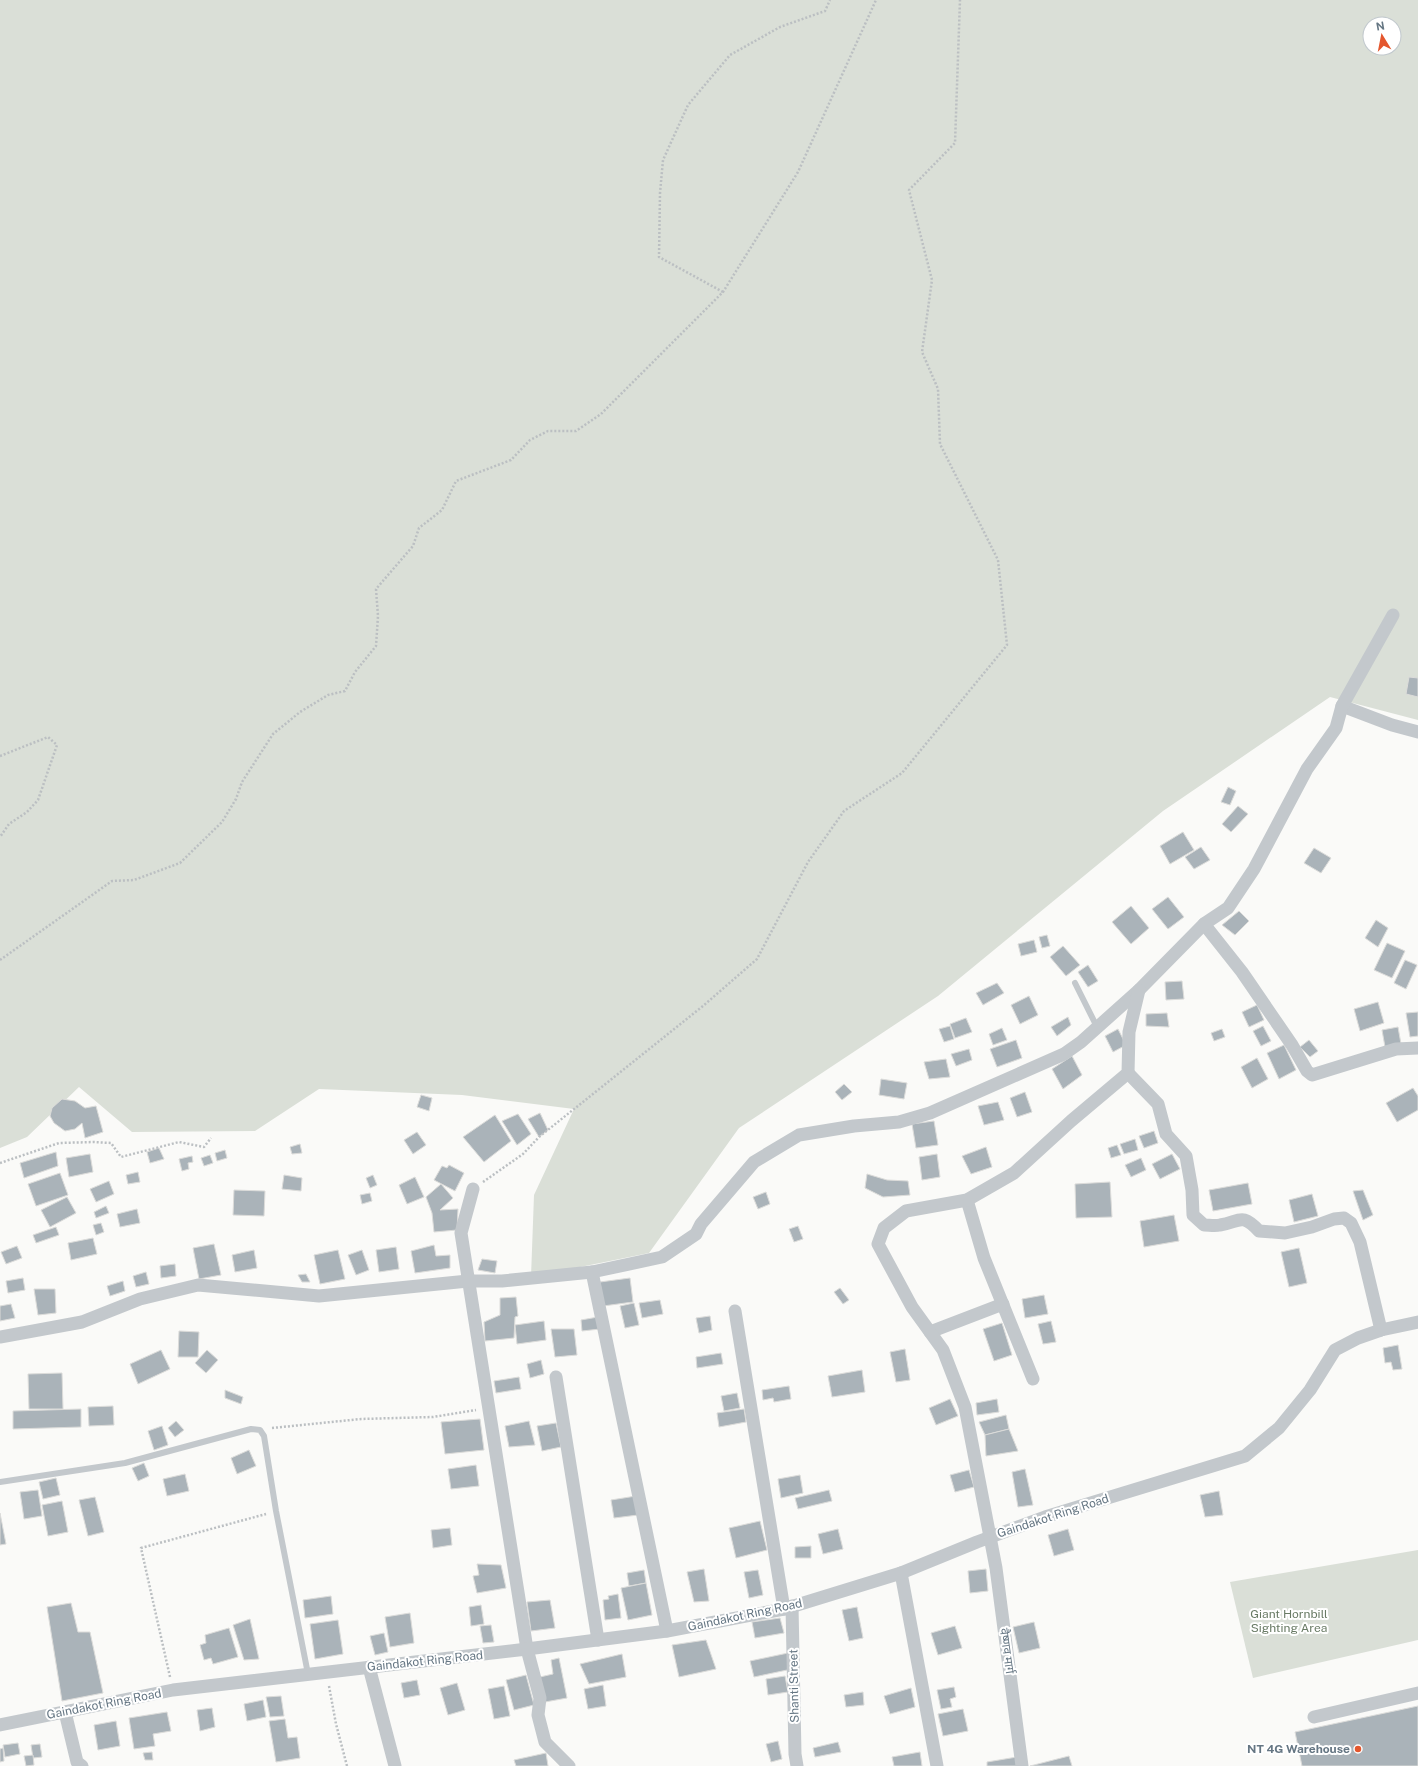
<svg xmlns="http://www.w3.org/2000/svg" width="1418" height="1766" font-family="'Public Sans','Noto Sans Devanagari',sans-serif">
<rect width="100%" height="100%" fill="#fafaf8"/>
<!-- green -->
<g fill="#dadfd7" fill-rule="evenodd">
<path d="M 0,0 L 1418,0 L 1418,720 L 1330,697 L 1163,811 L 938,996 L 739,1128 L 649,1253 L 531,1277 L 534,1195 L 574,1109 L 462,1095 L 319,1089 L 255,1131 L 132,1132 L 79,1087 L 27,1137 L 0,1148 ZM 1370,24 L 1394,24 L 1394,48 L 1370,48 Z"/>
<polygon points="1418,1550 1418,1640 1253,1678 1230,1582"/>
</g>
<!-- building -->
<g fill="#aab3b9" stroke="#dcdcda">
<polygon points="1409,677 1418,678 1418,697 1406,694"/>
<polygon points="1228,787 1236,791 1230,805 1221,802"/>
<polygon points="1238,806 1248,814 1231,832 1222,824"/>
<polygon points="1183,832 1194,850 1170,864 1160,846"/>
<polygon points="1201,847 1210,860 1194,869 1185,857"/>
<polygon points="1314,848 1331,858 1321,873 1304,863"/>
<polygon points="1168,897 1184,917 1168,929 1152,909"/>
<polygon points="1131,906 1149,928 1131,944 1112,922"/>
<polygon points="1239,911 1249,921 1235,935 1222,925"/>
<polygon points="1376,920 1388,928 1378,947 1365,938"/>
<polygon points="1047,935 1050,946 1042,948 1039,937"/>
<polygon points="1034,940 1037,952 1021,956 1018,944"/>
<polygon points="1387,943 1405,951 1392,978 1374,970"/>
<polygon points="1063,946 1080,965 1066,976 1050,957"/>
<polygon points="1405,960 1417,965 1406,989 1394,983"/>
<polygon points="1088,965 1098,981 1088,987 1078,972"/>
<polygon points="1182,981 1184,999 1166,1000 1165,982"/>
<polygon points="997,983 1004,993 983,1005 976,993"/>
<polygon points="1029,996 1038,1015 1020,1024 1011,1005"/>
<polygon points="1378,1002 1384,1023 1360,1031 1354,1009"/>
<polygon points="1257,1005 1264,1020 1249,1027 1242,1012"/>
<polygon points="1418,1012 1418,1036 1410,1037 1406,1013"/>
<polygon points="1167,1013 1169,1027 1146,1026 1146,1014"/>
<polygon points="1068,1017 1071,1025 1057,1036 1051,1027"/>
<polygon points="966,1018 972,1032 955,1038 950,1024"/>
<polygon points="950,1026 954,1039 944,1042 939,1029"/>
<polygon points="1263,1026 1271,1041 1261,1046 1253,1031"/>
<polygon points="1398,1027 1401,1044 1385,1047 1382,1030"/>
<polygon points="1002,1028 1007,1040 993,1045 989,1034"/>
<polygon points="1118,1029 1126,1045 1113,1052 1105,1036"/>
<polygon points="1222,1029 1225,1037 1214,1041 1211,1033"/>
<polygon points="1016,1040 1022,1058 997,1067 990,1049"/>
<polygon points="1309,1040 1318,1051 1310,1057 1300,1047"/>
<polygon points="1284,1045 1296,1070 1279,1079 1267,1053"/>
<polygon points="969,1049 972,1060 956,1066 951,1054"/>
<polygon points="1072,1056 1082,1075 1063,1089 1052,1069"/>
<polygon points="1257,1058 1268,1079 1252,1088 1241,1067"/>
<polygon points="946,1059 950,1077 929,1079 924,1062"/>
<polygon points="881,1079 907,1083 904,1099 879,1095"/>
<polygon points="844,1084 852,1092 842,1100 835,1092"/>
<polygon points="1413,1088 1418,1096 1418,1110 1397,1122 1386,1103"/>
<polygon points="1025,1092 1032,1112 1017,1117 1010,1098"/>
<polygon points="421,1095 432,1098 429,1111 417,1107"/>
<polygon points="62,1099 75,1101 85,1108 96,1106 103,1132 85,1138 82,1123 75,1129 65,1131 54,1123 50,1116 52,1108"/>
<polygon points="998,1102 1004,1120 984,1125 978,1106"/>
<polygon points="540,1113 548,1130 539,1137 528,1119"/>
<polygon points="518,1114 531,1134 517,1145 502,1121"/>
<polygon points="495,1115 511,1141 484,1162 463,1137"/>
<polygon points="934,1121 938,1145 916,1148 912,1124"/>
<polygon points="1154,1131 1158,1143 1144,1148 1139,1136"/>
<polygon points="417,1132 426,1145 413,1154 404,1140"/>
<polygon points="1135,1139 1138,1150 1124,1154 1120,1144"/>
<polygon points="300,1144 302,1153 292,1154 290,1147"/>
<polygon points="1117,1145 1121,1155 1111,1158 1108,1148"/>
<polygon points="986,1147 992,1167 971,1174 962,1156"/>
<polygon points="159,1148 164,1159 150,1163 147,1152"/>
<polygon points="225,1150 227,1158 217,1161 215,1153"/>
<polygon points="56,1152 58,1166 24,1178 20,1163"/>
<polygon points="90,1154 93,1172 69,1177 66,1158"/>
<polygon points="937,1154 940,1177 922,1180 919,1157"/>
<polygon points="1172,1154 1180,1169 1160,1179 1152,1164"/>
<polygon points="210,1155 213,1163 204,1166 201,1158"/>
<polygon points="192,1156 193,1162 188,1163 189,1169 182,1171 179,1159"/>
<polygon points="1141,1158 1146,1170 1131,1177 1125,1165"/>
<polygon points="449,1165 464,1173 455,1191 434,1180 442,1166 447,1168"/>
<polygon points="138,1172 140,1182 128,1184 126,1175"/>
<polygon points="60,1173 68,1195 36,1206 28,1184"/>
<polygon points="867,1174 887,1180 908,1181 910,1195 883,1197 865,1188"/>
<polygon points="284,1175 302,1178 301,1191 282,1189"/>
<polygon points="373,1175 377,1185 370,1188 366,1178"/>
<polygon points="415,1177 424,1197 407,1204 399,1185"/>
<polygon points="109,1181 114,1194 96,1202 90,1189"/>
<polygon points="1110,1182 1112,1217 1076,1218 1075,1184"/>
<polygon points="1248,1183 1252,1204 1213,1211 1209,1190"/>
<polygon points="441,1184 453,1198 440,1210 458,1209 457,1230 434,1232 432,1213 426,1197"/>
<polygon points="234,1190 265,1191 264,1216 233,1215"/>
<polygon points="1363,1190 1373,1215 1363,1220 1353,1191"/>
<polygon points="766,1192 770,1204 758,1209 753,1197"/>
<polygon points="370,1193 372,1201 362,1204 360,1195"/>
<polygon points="1312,1194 1318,1216 1294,1222 1289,1200"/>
<polygon points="67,1197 76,1213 50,1227 41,1210"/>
<polygon points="106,1206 109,1213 96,1218 94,1212"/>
<polygon points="137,1209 140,1223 120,1227 117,1214"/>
<polygon points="1174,1215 1179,1241 1144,1247 1140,1221"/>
<polygon points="101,1223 104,1232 96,1235 93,1225"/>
<polygon points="798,1226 803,1239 794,1242 789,1229"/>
<polygon points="56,1227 59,1235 36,1243 33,1235"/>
<polygon points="93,1238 97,1254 71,1260 68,1243"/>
<polygon points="214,1244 221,1275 199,1279 193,1248"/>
<polygon points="434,1245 436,1256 450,1255 450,1268 415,1273 411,1251"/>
<polygon points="17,1246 22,1258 6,1264 1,1252"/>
<polygon points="396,1247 399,1269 379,1272 376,1250"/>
<polygon points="1299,1248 1307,1283 1289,1287 1281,1252"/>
<polygon points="254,1250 257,1268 235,1272 232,1255"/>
<polygon points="338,1250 345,1279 320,1284 314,1255"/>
<polygon points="362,1250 369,1270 356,1275 348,1255"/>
<polygon points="482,1259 497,1261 495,1273 478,1270"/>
<polygon points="175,1264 176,1276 161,1278 160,1266"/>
<polygon points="146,1272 149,1284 136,1287 133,1276"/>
<polygon points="306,1274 310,1282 302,1282 298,1275"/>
<polygon points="23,1278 25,1290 8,1293 6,1281"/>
<polygon points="630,1278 633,1302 603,1306 600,1282"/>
<polygon points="123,1281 125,1291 110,1296 107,1286"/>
<polygon points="840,1288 849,1300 843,1304 834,1292"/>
<polygon points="34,1289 55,1289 56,1313 38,1315"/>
<polygon points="1044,1295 1048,1314 1025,1318 1022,1299"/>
<polygon points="516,1297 518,1316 515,1317 514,1338 485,1341 484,1322 500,1315 500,1298"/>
<polygon points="660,1300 663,1314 642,1318 639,1303"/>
<polygon points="634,1303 639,1325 625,1328 620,1306"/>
<polygon points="11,1304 15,1318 0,1321 0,1306"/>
<polygon points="710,1316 712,1330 699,1333 696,1318"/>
<polygon points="598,1317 600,1329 582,1331 581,1320"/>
<polygon points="544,1321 546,1340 517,1344 515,1325"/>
<polygon points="1051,1321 1056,1342 1043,1344 1038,1324"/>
<polygon points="1002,1323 1012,1355 994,1361 983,1329"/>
<polygon points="551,1329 574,1329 577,1355 555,1357"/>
<polygon points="179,1331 199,1332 198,1357 178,1357"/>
<polygon points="1398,1345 1402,1369 1393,1370 1391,1362 1385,1363 1383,1348"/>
<polygon points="905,1349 910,1380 896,1382 890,1352"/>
<polygon points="161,1350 170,1369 138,1384 130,1364"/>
<polygon points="207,1350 218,1360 206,1373 195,1363"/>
<polygon points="721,1353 723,1364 697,1368 696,1357"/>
<polygon points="541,1360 544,1374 530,1378 527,1364"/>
<polygon points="862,1370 865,1392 832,1397 828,1376"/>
<polygon points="62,1373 63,1409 29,1409 28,1374"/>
<polygon points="519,1377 521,1389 496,1393 494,1381"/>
<polygon points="789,1386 791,1399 774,1402 773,1398 763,1400 762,1390"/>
<polygon points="225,1390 243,1397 241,1404 225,1398"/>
<polygon points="737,1393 740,1408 724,1411 721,1396"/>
<polygon points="950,1399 958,1416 936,1425 929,1408"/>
<polygon points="997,1399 999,1412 977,1415 976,1403"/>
<polygon points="113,1406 114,1425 89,1426 88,1407"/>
<polygon points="81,1409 81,1427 13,1429 13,1411"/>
<polygon points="744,1409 746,1422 719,1427 717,1413"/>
<polygon points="1006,1415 1009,1429 985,1435 979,1422"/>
<polygon points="480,1419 484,1450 445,1454 441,1422"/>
<polygon points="176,1421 184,1430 175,1437 168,1428"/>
<polygon points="529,1421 535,1445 509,1447 505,1426"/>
<polygon points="556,1423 561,1447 542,1451 537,1426"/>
<polygon points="162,1426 168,1445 154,1450 148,1431"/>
<polygon points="1009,1429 1018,1451 986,1456 985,1435"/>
<polygon points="249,1450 256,1466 237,1474 231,1458"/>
<polygon points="144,1463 149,1476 138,1481 132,1468"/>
<polygon points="476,1465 479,1486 451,1489 448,1469"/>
<polygon points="1025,1469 1033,1505 1018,1507 1012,1472"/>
<polygon points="969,1470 974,1487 955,1492 950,1475"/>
<polygon points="185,1474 189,1491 167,1496 163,1479"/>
<polygon points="800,1475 803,1493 781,1498 778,1479"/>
<polygon points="56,1478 60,1495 43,1499 39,1482"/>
<polygon points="38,1490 42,1516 24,1519 20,1492"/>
<polygon points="829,1490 832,1501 798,1509 795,1498"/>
<polygon points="1219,1491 1223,1515 1205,1517 1200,1495"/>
<polygon points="636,1496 638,1515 614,1518 611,1500"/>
<polygon points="95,1497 104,1532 88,1536 79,1500"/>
<polygon points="62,1501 68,1532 48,1536 42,1505"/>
<polygon points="0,1513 6,1544 0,1545"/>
<polygon points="760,1521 767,1550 736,1558 729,1528"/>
<polygon points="450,1528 452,1545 433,1548 431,1530"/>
<polygon points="838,1529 843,1549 823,1554 818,1534"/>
<polygon points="1068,1529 1074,1550 1054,1556 1048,1535"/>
<polygon points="811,1546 811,1558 795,1558 795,1547"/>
<polygon points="477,1564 501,1565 506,1588 477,1593 473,1576 479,1575"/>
<polygon points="704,1569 709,1601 694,1602 687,1572"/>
<polygon points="986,1569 988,1591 970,1593 968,1571"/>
<polygon points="644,1570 646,1583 629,1586 627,1573"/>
<polygon points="758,1570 763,1595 749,1598 744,1572"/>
<polygon points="646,1583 652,1615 628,1620 621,1588"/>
<polygon points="618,1594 621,1618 605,1620 603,1600 609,1599 608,1596"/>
<polygon points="331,1596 333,1614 305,1618 303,1600"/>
<polygon points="550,1600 555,1628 531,1631 527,1602"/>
<polygon points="71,1603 78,1632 90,1632 103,1693 62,1701 47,1607"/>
<polygon points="481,1605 484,1624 471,1626 469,1607"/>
<polygon points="857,1607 863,1638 849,1641 842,1610"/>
<polygon points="410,1613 414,1643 390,1647 385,1617"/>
<polygon points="780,1618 784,1633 755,1638 752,1622"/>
<polygon points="250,1619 259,1659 244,1660 233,1625"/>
<polygon points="338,1620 343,1654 315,1659 310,1624"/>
<polygon points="1034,1622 1040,1648 1019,1653 1013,1627"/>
<polygon points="491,1625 494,1642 483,1643 480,1626"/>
<polygon points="955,1626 962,1648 938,1655 931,1633"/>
<polygon points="229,1628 238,1657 213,1664 211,1658 204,1660 200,1645 206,1643 205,1635"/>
<polygon points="384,1633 388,1652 375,1655 370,1636"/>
<polygon points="706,1640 716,1669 679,1677 672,1645"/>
<polygon points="788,1653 792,1669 754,1677 750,1661"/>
<polygon points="622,1654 626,1677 589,1684 580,1664"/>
<polygon points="559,1658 567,1698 545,1702 540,1677 553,1674 551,1660"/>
<polygon points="526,1675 534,1705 514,1710 506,1680"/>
<polygon points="785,1676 788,1692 768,1695 766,1679"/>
<polygon points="417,1680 420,1695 404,1698 401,1683"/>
<polygon points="457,1683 465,1710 448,1715 440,1688"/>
<polygon points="603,1685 606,1706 588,1709 584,1689"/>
<polygon points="504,1686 510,1716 494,1719 488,1689"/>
<polygon points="954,1687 956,1697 950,1699 952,1707 941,1709 937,1690"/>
<polygon points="911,1688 915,1707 890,1714 884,1696"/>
<polygon points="863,1692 864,1705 846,1707 844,1695"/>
<polygon points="281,1696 284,1716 270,1717 266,1697"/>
<polygon points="263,1700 266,1717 247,1721 244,1704"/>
<polygon points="1418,1706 1418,1766 1302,1766 1295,1732"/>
<polygon points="212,1708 215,1727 200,1731 197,1710"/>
<polygon points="963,1709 968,1731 943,1736 938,1714"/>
<polygon points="167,1712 171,1731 153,1734 155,1746 134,1749 129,1718"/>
<polygon points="285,1719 288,1738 297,1737 300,1758 276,1762 269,1721"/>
<polygon points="116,1721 120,1746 98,1750 94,1725"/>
<polygon points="778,1741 782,1759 771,1762 766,1744"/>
<polygon points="838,1742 841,1752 815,1757 813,1748"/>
<polygon points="18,1743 20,1754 5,1757 3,1745"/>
<polygon points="40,1744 42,1757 33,1758 31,1745"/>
<polygon points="3,1748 4,1761 0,1762 0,1749"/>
<polygon points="152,1752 153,1760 145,1760 143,1753"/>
<polygon points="920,1752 922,1766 894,1766 892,1757"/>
<polygon points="546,1753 548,1766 516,1766 514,1760"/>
<polygon points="33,1755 34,1765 26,1766 24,1756"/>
<polygon points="1069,1756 1072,1766 1030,1766"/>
<polygon points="1017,1757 1018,1766 987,1766 987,1762"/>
</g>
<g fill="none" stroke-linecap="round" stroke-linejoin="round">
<!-- path -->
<g stroke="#bbbfc2" stroke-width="2.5" stroke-dasharray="2 2" stroke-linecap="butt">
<polyline points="723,292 659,257 660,193 663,160 688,105 730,55 780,27 825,11 830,0"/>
<polyline points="0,756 48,737 57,745 38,800 27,812 9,824 0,837"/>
<polyline points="0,960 112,881 134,880 180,863 222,822 236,799 242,782 273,734 300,712 328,695 345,691 355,672 376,646 378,616 376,589 413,546 419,528 442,510 456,481 511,460 530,440 548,431 576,431 601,414 723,292 798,172 876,0"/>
<polyline points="0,1163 59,1143 94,1142 111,1143 121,1157 179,1142 204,1147 211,1138"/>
<polyline points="483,1182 523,1154 539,1137 703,1006 757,959 808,862 844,811 902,773 1007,645 998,560 940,444 938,389 922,352 932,280 909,190 955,143 960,0"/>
<polyline points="272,1428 361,1419 433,1417 476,1410"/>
<polyline points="170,1677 141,1548 266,1514"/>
<polyline points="329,1686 336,1724 347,1766"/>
</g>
<!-- lane -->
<g stroke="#c3c8cc" stroke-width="6">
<polyline points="1075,983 1097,1027"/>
<polyline points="0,1482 125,1463 251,1429 260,1430 264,1436 276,1511 308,1674"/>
</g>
<!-- street -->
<g stroke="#c3c8cc" stroke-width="13">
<polyline points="1342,706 1392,725 1418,732"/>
<polyline points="1204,924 1242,972 1292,1045 1307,1071 1312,1075 1396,1049 1418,1048"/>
<path d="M 1128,1073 L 1158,1104 L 1166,1134 L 1186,1156 L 1192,1190 L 1193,1215 L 1204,1225 C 1209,1225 1215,1226 1220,1225 C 1240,1222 1241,1212 1259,1231 L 1285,1233 L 1312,1227 L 1334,1219 L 1344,1218 L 1351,1223 L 1360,1242 L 1381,1330"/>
<polyline points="473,1189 461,1233 527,1649 540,1698 538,1715 545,1742 569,1766"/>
<polyline points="967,1200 984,1258 1033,1379"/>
<polyline points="592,1272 667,1631"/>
<polyline points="735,1311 784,1609"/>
<polyline points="930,1332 1003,1304"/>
<polyline points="0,1337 82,1322 140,1299 198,1285 319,1296 468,1281 502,1281 592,1272 662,1257 696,1234 701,1224 754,1162 799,1135 854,1126 899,1122 930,1113 1064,1054 1081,1042 1139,990 1204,924 1228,908 1254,869 1307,769 1336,728 1342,706 1393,615"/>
<polyline points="556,1377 598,1640"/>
<polyline points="901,1573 937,1766"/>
<polyline points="792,1606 795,1754 797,1766"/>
<polyline points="369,1667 395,1766"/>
<polyline points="65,1712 77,1762 82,1766"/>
<polyline points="1314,1717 1418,1693"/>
<polyline points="0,1725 173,1690 527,1649 667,1631 784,1609 901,1573 977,1542 1045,1517 1245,1456 1279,1428 1310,1390 1335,1350 1358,1338 1381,1330 1418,1322"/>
<polyline points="1022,1766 996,1568 965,1407 943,1350 912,1307 878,1244 884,1228 906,1211 967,1200 1014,1173 1071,1121 1128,1073 1129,1032 1139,990"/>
</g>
</g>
<!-- markers -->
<circle fill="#e4572e" stroke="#fff" stroke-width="1.5" cx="1358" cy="1749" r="4"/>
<g text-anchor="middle" stroke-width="4" stroke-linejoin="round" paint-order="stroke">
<!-- street labels -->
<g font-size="12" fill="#657683" stroke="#fff">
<text transform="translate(1053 1516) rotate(-18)" y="4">Gaindakot Ring Road</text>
<text transform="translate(745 1615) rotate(-12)" y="4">Gaindakot Ring Road</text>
<text transform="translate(1007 1651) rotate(82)" y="4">वैष्णव मार्ग</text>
<text transform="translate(425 1661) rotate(-6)" y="4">Gaindakot Ring Road</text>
<text transform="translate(794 1686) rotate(-91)" y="4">Shanti Street</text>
<text transform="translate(104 1704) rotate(-11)" y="4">Gaindakot Ring Road</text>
</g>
<!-- park labels -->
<g font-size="12" fill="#687a64" stroke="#fff">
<text x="1289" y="1618">Giant Hornbill<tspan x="1289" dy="14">Sighting Area</tspan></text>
</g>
<!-- poi labels -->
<g font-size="12" font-weight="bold" fill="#657683" stroke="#fff" text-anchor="end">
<text x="1350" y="1753">NT 4G Warehouse</text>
</g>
</g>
<!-- north arrow -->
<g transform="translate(1382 36) rotate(350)"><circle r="19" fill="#ffffff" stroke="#c1c8cd"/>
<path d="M0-3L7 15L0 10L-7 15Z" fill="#e4572e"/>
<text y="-6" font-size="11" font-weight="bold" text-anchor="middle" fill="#657683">N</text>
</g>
</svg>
